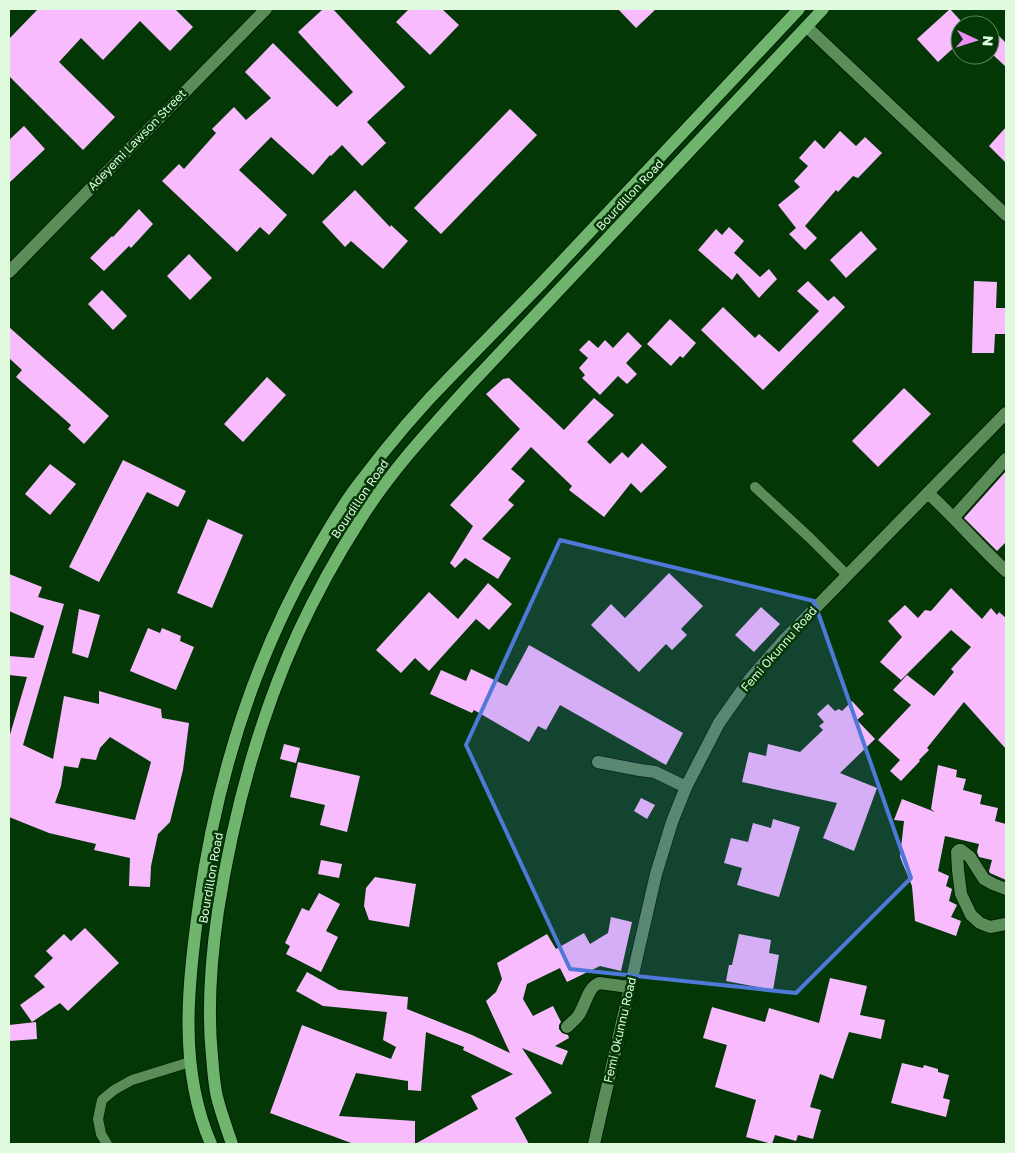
<svg xmlns="http://www.w3.org/2000/svg" width="1015" height="1153" font-family="'Golos Text',sans-serif">
<rect width="100%" height="100%" fill="#033806"/>
<!-- building -->
<g fill="#f8bcfe" fill-rule="evenodd">
<polygon points="38,9 175,9 193,27 170,51 140,21 103,60 81,38 59,62 115,117 83,150 9,76 9,39"/>
<polygon points="323,9 333,9 405,87 367,122 386,143 362,166 342,145 331,156 330,155 313,175 271,137 239,170 287,215 269,235 260,227 237,252 162,181 179,164 184,169 216,133 212,129 234,107 246,120 271,98 245,72 273,43 337,107 353,92 298,32"/>
<polygon points="409,9 442,9 459,25 430,55 396,22"/>
<polygon points="618,9 656,9 636,28"/>
<polygon points="950,9 960,20 960,42 938,62 917,39"/>
<polygon points="999,36 1006,43 1006,67 990,52 990,46"/>
<polygon points="510,109 537,135 441,234 414,208"/>
<polygon points="24,126 45,149 9,183 9,140"/>
<polygon points="1006,127 1006,163 989,146"/>
<polygon points="840,131 856,146 865,137 882,153 858,178 853,176 838,192 836,190 805,226 817,238 805,250 789,234 796,228 778,205 800,187 794,181 808,166 799,158 815,140 824,149"/>
<polygon points="355,190 390,227 391,225 408,241 383,269 351,241 345,247 322,222"/>
<polygon points="139,209 153,224 131,248 129,246 104,271 90,258 112,236 113,237"/>
<polygon points="729,227 744,241 734,253 760,277 769,269 777,279 759,298 737,273 732,280 698,250 716,229 722,235"/>
<polygon points="861,231 877,249 846,278 830,260"/>
<polygon points="189,254 212,278 190,300 167,276"/>
<polygon points="808,281 828,301 834,296 845,307 763,390 701,330 723,307 755,338 759,334 779,352 819,311 797,291"/>
<polygon points="974,281 997,282 996,308 1006,308 1006,334 995,334 994,353 972,353"/>
<polygon points="102,290 127,316 113,330 88,304"/>
<polygon points="670,319 696,343 683,358 680,356 671,366 647,344"/>
<polygon points="9,327 109,416 84,444 68,429 71,425 16,377 22,370 9,358"/>
<polygon points="628,332 642,346 626,363 637,374 627,384 618,376 600,395 582,378 585,375 579,368 588,358 579,350 589,340 598,348 605,340 613,348"/>
<polygon points="267,377 286,395 243,442 224,424"/>
<polygon points="509,378 564,430 594,398 614,415 587,442 610,464 622,452 628,458 642,443 667,467 641,493 631,483 604,517 569,490 572,486 531,447 511,469 525,481 508,500 514,505 482,539 511,558 498,579 465,558 455,568 450,563 473,526 450,505 520,429 486,394 503,379"/>
<polygon points="904,388 931,414 878,467 852,441"/>
<polygon points="123,460 186,491 178,507 147,492 99,582 69,567"/>
<polygon points="50,464 76,484 50,515 25,494"/>
<polygon points="1006,471 1006,542 997,551 964,518"/>
<polygon points="208,519 243,535 212,608 177,593"/>
<polygon points="669,573 703,606 681,629 687,635 672,650 666,644 639,672 591,625 611,604 625,618"/>
<path d="M 9,574 L 42,587 L 38,597 L 64,604 L 23,745 L 53,759 L 64,696 L 99,704 L 99,691 L 161,709 L 162,718 L 189,723 L 183,770 L 170,822 L 158,834 L 151,866 L 150,887 L 129,886 L 130,858 L 94,850 L 96,844 L 49,833 L 9,817 L 9,738 L 27,677 L 9,675 L 9,656 L 34,658 L 44,626 L 9,611 ZM 110,737 L 151,762 L 135,820 L 55,803 L 61,786 L 64,766 L 78,768 L 81,758 L 96,760 L 100,748 Z"/>
<polygon points="488,583 512,604 489,630 476,619 429,671 415,658 401,673 376,650 429,592 458,619"/>
<polygon points="951,588 982,619 991,608 997,615 999,612 1006,618 1006,749 964,702 927,748 929,750 919,760 920,761 901,781 890,771 900,760 878,740 911,705 893,690 907,675 934,696 954,672 951,669 971,647 951,630 901,680 880,662 902,637 888,621 905,605 918,618 925,610 931,611"/>
<polygon points="761,607 780,624 754,652 735,635"/>
<polygon points="79,609 100,615 88,658 72,653"/>
<polygon points="148,628 160,633 162,628 181,636 180,641 194,647 176,690 130,671"/>
<polygon points="529,645 683,733 666,765 560,705 546,730 538,726 529,742 474,710 472,713 430,694 441,670 466,681 471,669 507,686"/>
<polygon points="852,701 864,714 857,720 875,739 840,773 877,788 854,851 823,838 837,803 742,782 749,752 766,756 768,744 800,752 823,730 819,726 824,722 817,714 828,704 835,711 839,709 842,711"/>
<polygon points="284,744 300,748 296,763 280,759"/>
<polygon points="298,762 360,776 347,832 320,825 325,805 290,797"/>
<polygon points="938,765 957,770 956,777 966,779 963,790 982,795 980,804 998,808 995,821 1006,824 1006,880 990,873 989,871 992,860 979,857 977,852 979,844 945,836 938,871 949,876 946,886 952,889 949,901 957,905 951,917 961,921 956,936 915,921 912,886 900,857 904,821 894,820 902,799 935,812 931,809"/>
<polygon points="641,798 655,805 647,819 634,811"/>
<polygon points="773,819 800,827 779,897 737,885 742,868 724,863 731,838 748,842 753,823 771,828"/>
<polygon points="321,860 342,864 339,878 318,874"/>
<polygon points="375,877 416,884 409,927 369,920 364,906 366,888"/>
<polygon points="319,893 340,904 326,931 338,937 321,972 286,954 290,946 285,943 302,908 309,911"/>
<path d="M 611,917 L 632,922 L 621,971 L 600,966 L 567,982 L 560,968 L 527,984 L 523,999 L 533,1016 L 553,1006 L 561,1022 L 559,1025 L 559,1029 L 562,1033 L 568,1035 L 569,1038 L 555,1046 L 568,1051 L 562,1065 L 522,1048 L 552,1093 L 515,1118 L 529,1144 L 354,1144 L 270,1113 L 302,1025 L 391,1059 L 396,1047 L 383,1040 L 387,1012 L 323,1006 L 296,991 L 307,972 L 339,990 L 408,997 L 407,1009 L 472,1035 L 510,1053 L 486,1001 L 496,992 L 502,979 L 497,963 L 547,934 L 556,949 L 584,933 L 590,944 L 608,933 ZM 426,1032 L 464,1047 L 463,1050 L 513,1074 L 471,1096 L 478,1109 L 415,1144 L 415,1121 L 339,1116 L 356,1073 L 408,1081 L 408,1090 L 421,1091 Z"/>
<polygon points="85,928 119,963 68,1011 60,1003 32,1022 20,1005 45,987 34,976 53,958 46,951 64,934 71,941"/>
<polygon points="739,934 771,940 769,953 779,955 773,990 726,981 729,965 732,965"/>
<polygon points="830,978 867,986 860,1015 885,1020 881,1039 849,1032 833,1079 820,1074 810,1107 821,1110 813,1139 798,1135 796,1141 775,1135 772,1144 746,1137 756,1100 715,1087 727,1045 703,1038 712,1007 765,1022 769,1008 819,1023"/>
<polygon points="36,1022 37,1039 9,1041 9,1025"/>
<polygon points="902,1063 923,1068 924,1065 938,1069 938,1072 949,1075 943,1098 950,1100 946,1117 891,1103"/>
</g>
<g fill="none" stroke-linecap="round" stroke-linejoin="round">
<defs>
<g id="lane">
<polyline points="755,487 810,538 847,575"/>
<polyline points="107,1144 101,1134 98,1119 102,1100 114,1090 132,1080 190,1062"/>
</g>
<g id="street">
<polyline points="807,27 1006,215"/>
<polyline points="9,272 266,9"/>
<path d="M 928,493 C 955,518 979,546 1006,571"/>
<polyline points="954,517 1006,459"/>
<polyline points="598,762 640,770 655,772 686,787"/>
<polyline points="1006,889 993,884 984,879 970,857 961,850 959,850 957,852 958,870 961,894 971,915 980,923 990,927 1006,924"/>
<path d="M 567,1027 C 571,1023 575,1020 578,1016 C 586,1005 587,988 599,983 L 629,987"/>
<polyline points="594,1144 656,874 672,822 686,787 719,723 750,679 784,640 1006,413"/>
</g>
<g id="primary">
<path d="M 211,1144 C 178,1068 188,984 199,904 C 216,782 253,661 315,553 C 328,530 342,506 358,485 C 388,445 420,407 455,372 C 483,343 512,314 540,285 C 626,193 713,101 799,9"/>
<path d="M 232,1144 C 227,1129 221,1113 217,1097 C 214,1084 213,1069 212,1056 C 207,1007 211,959 218,911 C 233,816 258,721 298,633 C 316,594 337,556 360,520 C 390,472 429,430 467,388 L 823,9"/>
</g>
</defs>
<!-- lane casing -->
<use href="#lane" stroke="#031c04" stroke-width="11"/>
<!-- street casing -->
<use href="#street" stroke="#031c04" stroke-width="14"/>
<!-- primary casing -->
<use href="#primary" stroke="#031c04" stroke-width="14"/>
<!-- lane -->
<use href="#lane" stroke="#5b8d59" stroke-width="10"/>
<!-- street -->
<use href="#street" stroke="#5b8d59" stroke-width="12"/>
<!-- primary -->
<use href="#primary" stroke="#6fb56d" stroke-width="12"/>
</g>
<!-- marked area -->
<path fill="#4e79d9" fill-opacity="0.2" stroke="#4e79d9" stroke-width="4" stroke-linejoin="round" d="M 560,540 L 814,601 L 911,878 L 796,993 L 570,969 L 466,745 Z"/>
<g text-anchor="middle" stroke-width="5" stroke-linejoin="round" paint-order="stroke">
<!-- street labels -->
<g font-size="12" fill="#dffadd" stroke="#033806">
<text transform="translate(137 140) rotate(-46)" y="4">Adeyemi Lawson Street</text>
<text transform="translate(630 195) rotate(-47)" y="4">Bourdillon Road</text>
<text transform="translate(360 499) rotate(-56)" y="4">Bourdillon Road</text>
<text transform="translate(779 649) rotate(-49)" y="4">Femi Okunnu Road</text>
<text transform="translate(211 878) rotate(-80)" y="4">Bourdillon Road</text>
<text transform="translate(620 1030) rotate(-77)" y="4">Femi Okunnu Road</text>
</g>
</g>
<!-- border -->
<rect width="1015" height="1153" fill="none" stroke="#dffadd" stroke-width="20"/>
<!-- north arrow -->
<g transform="translate(975 40) rotate(94)"><circle r="24" fill="#033806" stroke="#5b865c"/>
<path d="M0-4L9 19L0 12L-9 19Z" fill="#ee8cf8"/>
<text y="-8" font-size="14" font-weight="bold" text-anchor="middle" fill="#dffadd">N</text>
</g>
</svg>
